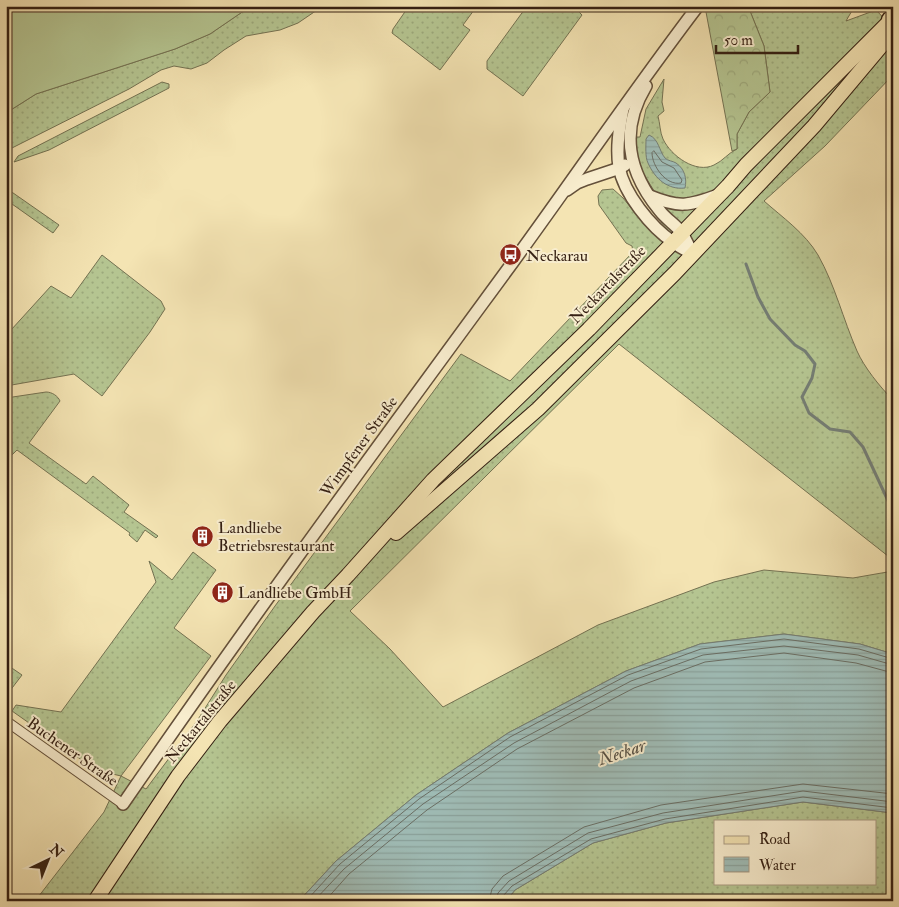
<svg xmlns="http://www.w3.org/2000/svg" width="899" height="907" font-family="'IM FELL Double Pica',serif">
<defs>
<pattern id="grass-dots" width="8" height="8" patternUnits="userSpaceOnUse" patternTransform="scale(1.25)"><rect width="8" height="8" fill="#b5c591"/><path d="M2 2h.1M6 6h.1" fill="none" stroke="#9ca97c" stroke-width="1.8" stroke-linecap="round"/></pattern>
<pattern id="forest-crowns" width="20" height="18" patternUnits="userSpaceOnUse" patternTransform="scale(1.25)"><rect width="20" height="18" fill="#b5c591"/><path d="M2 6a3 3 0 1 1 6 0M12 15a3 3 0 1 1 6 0" fill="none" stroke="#9ca97c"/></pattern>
<pattern id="water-rules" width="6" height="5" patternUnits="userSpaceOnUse" patternTransform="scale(1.25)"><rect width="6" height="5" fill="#9fbcb6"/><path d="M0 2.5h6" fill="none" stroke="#8aa19b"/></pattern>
</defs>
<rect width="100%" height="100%" fill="#f4e4b3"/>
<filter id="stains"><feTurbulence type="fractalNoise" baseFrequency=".004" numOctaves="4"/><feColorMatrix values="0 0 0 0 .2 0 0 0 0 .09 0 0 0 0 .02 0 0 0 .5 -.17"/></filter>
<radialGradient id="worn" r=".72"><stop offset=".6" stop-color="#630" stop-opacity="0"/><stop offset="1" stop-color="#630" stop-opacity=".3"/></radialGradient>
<!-- grass -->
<g fill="url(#grass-dots)" stroke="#747252" fill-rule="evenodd">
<polygon points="251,6 323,6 298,23 280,30 246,36 224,50 207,63 191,69 174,66 161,70 129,89 6,151 6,113 36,94 175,49 210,34"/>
<polygon points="409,6 477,6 463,25 470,30 440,70 392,33 393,29"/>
<polygon points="527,6 573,6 582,15 523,96 487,69 487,61"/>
<path d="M 748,6 L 851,6 L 853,9 L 846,21 L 876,10 L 893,28 L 893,75 L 825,146 L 764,201 C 782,217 805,233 818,255 C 835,285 843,319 857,351 C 864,367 880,387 893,400 L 893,560 L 619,344 L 350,611 L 390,649 L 443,707 L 598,625 L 714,582 L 764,570 L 853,578 L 893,571 L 893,654 L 860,644 L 784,634 L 700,644 L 626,671 L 508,733 L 416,795 L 336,861 L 299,901 L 35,901 L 104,812 L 121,776 L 96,770 L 12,711 L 16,705 L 61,712 L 156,582 L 149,561 L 172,580 L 193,552 L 216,570 L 174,628 L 211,656 L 121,776 L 146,789 L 197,721 L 226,675 L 275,606 L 461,354 L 510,381 L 633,252 L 632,246 L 626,243 L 599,205 L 598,196 L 602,190 L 613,189 L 623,198 L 651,232 L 669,215 L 643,173 L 637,155 L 636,137 L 640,137 L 646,109 L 664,79 L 662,102 L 664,111 L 658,116 C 660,123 660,133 663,139 C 671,156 696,174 714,165 C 723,161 728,153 737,149 L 737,134 L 749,112 L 770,92 L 764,46 Z"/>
<polygon points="162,82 169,84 169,88 49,150 14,162 18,156"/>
<polygon points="6,188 59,225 53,233 12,204 6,210"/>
<polygon points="102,255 161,301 165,309 150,332 102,396 74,374 6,386 6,326 11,330 51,286 71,298"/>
<path d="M 46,392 C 52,392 58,396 60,401 L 29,443 L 86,484 L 93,476 L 129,505 L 124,512 L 158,536 L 156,538 L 145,530 L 137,542 L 129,535 L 130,533 L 17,450 L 11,456 L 6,452 L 6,398 Z"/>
<polygon points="6,664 22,675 6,696"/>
<path d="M 803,802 L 893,813 L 893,901 L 506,901 L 515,890 L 593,843 L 666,823 ZM 715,821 L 875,821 L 875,883 L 715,883 Z"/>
</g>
<!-- forest -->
<polygon fill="url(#forest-crowns)" stroke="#747252" points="710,6 748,6 764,46 770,92 749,112 737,134 737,149 732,151 706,12"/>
<!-- garden -->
<polygon fill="#b5c591" stroke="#747252" points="6,6 251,6 210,34 175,49 36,94 6,113"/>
<!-- water -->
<g fill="url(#water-rules)" stroke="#747d74">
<path d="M 649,135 C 659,139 659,151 665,158 C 668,161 673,161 676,163 C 685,169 687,179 685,188 C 668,190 655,179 648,163 C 645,157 646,146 646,139 Z"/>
<polygon points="784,634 860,644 893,654 893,813 803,802 666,823 593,843 515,890 506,901 299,901 336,861 416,795 508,733 626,671 700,644"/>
</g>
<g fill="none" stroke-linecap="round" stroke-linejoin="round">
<!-- shore -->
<g stroke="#6a6e64" stroke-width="1">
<path d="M 654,151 L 662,162 L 674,168 L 682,180 L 681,183 C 666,186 652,166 652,153 Z"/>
<polyline points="306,901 340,864 419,799 510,737 628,675 701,649 784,639 859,649 893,659"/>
<polyline points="314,901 344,869 423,804 514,743 631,681 703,655 784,646 858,655 893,665"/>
<polyline points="325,901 349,874 427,810 517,749 634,688 705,662 784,653 856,663 893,673"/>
<polyline points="489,901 492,889 503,876 584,827 661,805 803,784 893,794"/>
<polyline points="496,901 498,893 509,881 588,833 663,813 803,791 893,802"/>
<polyline points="503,901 503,896 512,886 591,839 665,819 803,797 893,808"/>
</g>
<!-- stream -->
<polyline stroke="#747d74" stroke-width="3" points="746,264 758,297 770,319 795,345 805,351 815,364 812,378 802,397 809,413 830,429 850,432 863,447 890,505 893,507"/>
<defs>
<polyline id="minor" points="6,721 123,804"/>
<g id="tertiary">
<path d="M 646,86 C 619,131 628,172 660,211 C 666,219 676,225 682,233 C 686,240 689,247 693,254"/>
<path d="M 623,109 C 619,129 616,148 619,167 C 624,194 651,227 673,242 C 679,247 686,250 693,254"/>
<polyline points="567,190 577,183 587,179 620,168 625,165"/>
<path d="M 650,196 C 679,208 689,206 718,195"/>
<path d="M 123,804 C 249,621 381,442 513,262 C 575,177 634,90 698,6"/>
</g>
<g id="primary">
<polyline points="396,533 538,409 675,273 814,126 893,32"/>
<polyline points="95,901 178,776 220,721 313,612 348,575 433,480 589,329 728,186 746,165 893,18"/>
</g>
<polyline id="motorway" points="890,20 893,17"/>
</defs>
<!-- minor casing -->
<use href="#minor" stroke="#64503a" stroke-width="11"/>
<!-- tertiary casing -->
<use href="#tertiary" stroke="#64503a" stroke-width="14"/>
<!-- primary casing -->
<use href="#primary" stroke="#341f12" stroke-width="16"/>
<!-- motorway casing -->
<use href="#motorway" stroke="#341f12" stroke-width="19"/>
<!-- minor -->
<use href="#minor" stroke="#f8edce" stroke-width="9"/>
<!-- tertiary -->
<use href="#tertiary" stroke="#f8edce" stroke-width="11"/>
<!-- primary -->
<use href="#primary" stroke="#f4e4b3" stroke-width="14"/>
<!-- motorway -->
<use href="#motorway" stroke="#f4e4b3" stroke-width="16"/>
</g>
<!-- icons -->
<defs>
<symbol id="bus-disc" viewBox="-11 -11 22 22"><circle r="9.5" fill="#8f2418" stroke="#f8edce"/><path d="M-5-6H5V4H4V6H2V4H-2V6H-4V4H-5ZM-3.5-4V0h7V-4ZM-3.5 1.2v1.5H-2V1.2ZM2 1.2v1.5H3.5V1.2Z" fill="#fff"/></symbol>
<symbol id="building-disc" viewBox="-11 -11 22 22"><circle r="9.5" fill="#8f2418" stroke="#f8edce"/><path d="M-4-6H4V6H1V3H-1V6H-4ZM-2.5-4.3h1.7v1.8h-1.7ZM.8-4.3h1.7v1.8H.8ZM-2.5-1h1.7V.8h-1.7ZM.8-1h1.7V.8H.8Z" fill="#fff"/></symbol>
</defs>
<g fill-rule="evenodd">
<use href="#bus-disc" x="498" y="242" width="25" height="25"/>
<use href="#building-disc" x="190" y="524" width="25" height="25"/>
<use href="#building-disc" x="210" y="580" width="25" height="25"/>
</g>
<g text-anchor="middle" stroke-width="4" stroke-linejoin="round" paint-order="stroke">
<!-- poi labels -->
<g font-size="16" fill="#341f12" stroke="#f8edce" text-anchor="start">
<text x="526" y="261">Neckarau</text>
<text x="218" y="533">Landliebe<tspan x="218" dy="18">Betriebsrestaurant</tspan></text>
<text x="238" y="598">Landliebe GmbH</text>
</g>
<!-- street labels -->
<g font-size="16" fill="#341f12" stroke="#f8edce">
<text transform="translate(607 284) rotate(-46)" y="6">Neckartalstraße</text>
<text transform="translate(358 446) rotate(-54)" y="6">Wimpfener Straße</text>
<text transform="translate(200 721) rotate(-51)" y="6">Neckartalstraße</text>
<text transform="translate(73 751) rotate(35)" y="6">Buchener Straße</text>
</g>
<!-- water labels -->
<g font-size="18" font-style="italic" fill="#544e43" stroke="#f8edce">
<text transform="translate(622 752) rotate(-18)" y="6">Neckar</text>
</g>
</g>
<!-- margin -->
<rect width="899" height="907" fill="none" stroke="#f4e4b3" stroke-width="25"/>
<rect x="8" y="8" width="884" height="892" fill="none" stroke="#341f12" stroke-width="2.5"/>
<rect x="12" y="12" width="874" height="882" fill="none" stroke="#341f12"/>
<!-- legend -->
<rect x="714" y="820" width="162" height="65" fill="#f8edce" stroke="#aa9b83"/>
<rect x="724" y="836" width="25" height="8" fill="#f4e4b3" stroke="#aa9b83"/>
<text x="759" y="844" font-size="15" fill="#341f12">Road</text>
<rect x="724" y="857" width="25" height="15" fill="url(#water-rules)" stroke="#aa9b83"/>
<text x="759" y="870" font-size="15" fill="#341f12">Water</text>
<!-- north arrow -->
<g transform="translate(48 860) rotate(43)" stroke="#f8edce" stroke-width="4" paint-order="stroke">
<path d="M0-4L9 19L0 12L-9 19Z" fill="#341f12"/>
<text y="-8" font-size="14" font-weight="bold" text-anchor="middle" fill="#341f12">N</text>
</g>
<!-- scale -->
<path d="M716 45v8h82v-8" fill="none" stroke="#341f12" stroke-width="2.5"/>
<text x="724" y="45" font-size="15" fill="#341f12" stroke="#f8edce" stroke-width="4" paint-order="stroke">50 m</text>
<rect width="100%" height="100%" filter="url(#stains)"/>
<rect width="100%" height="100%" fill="url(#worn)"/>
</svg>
